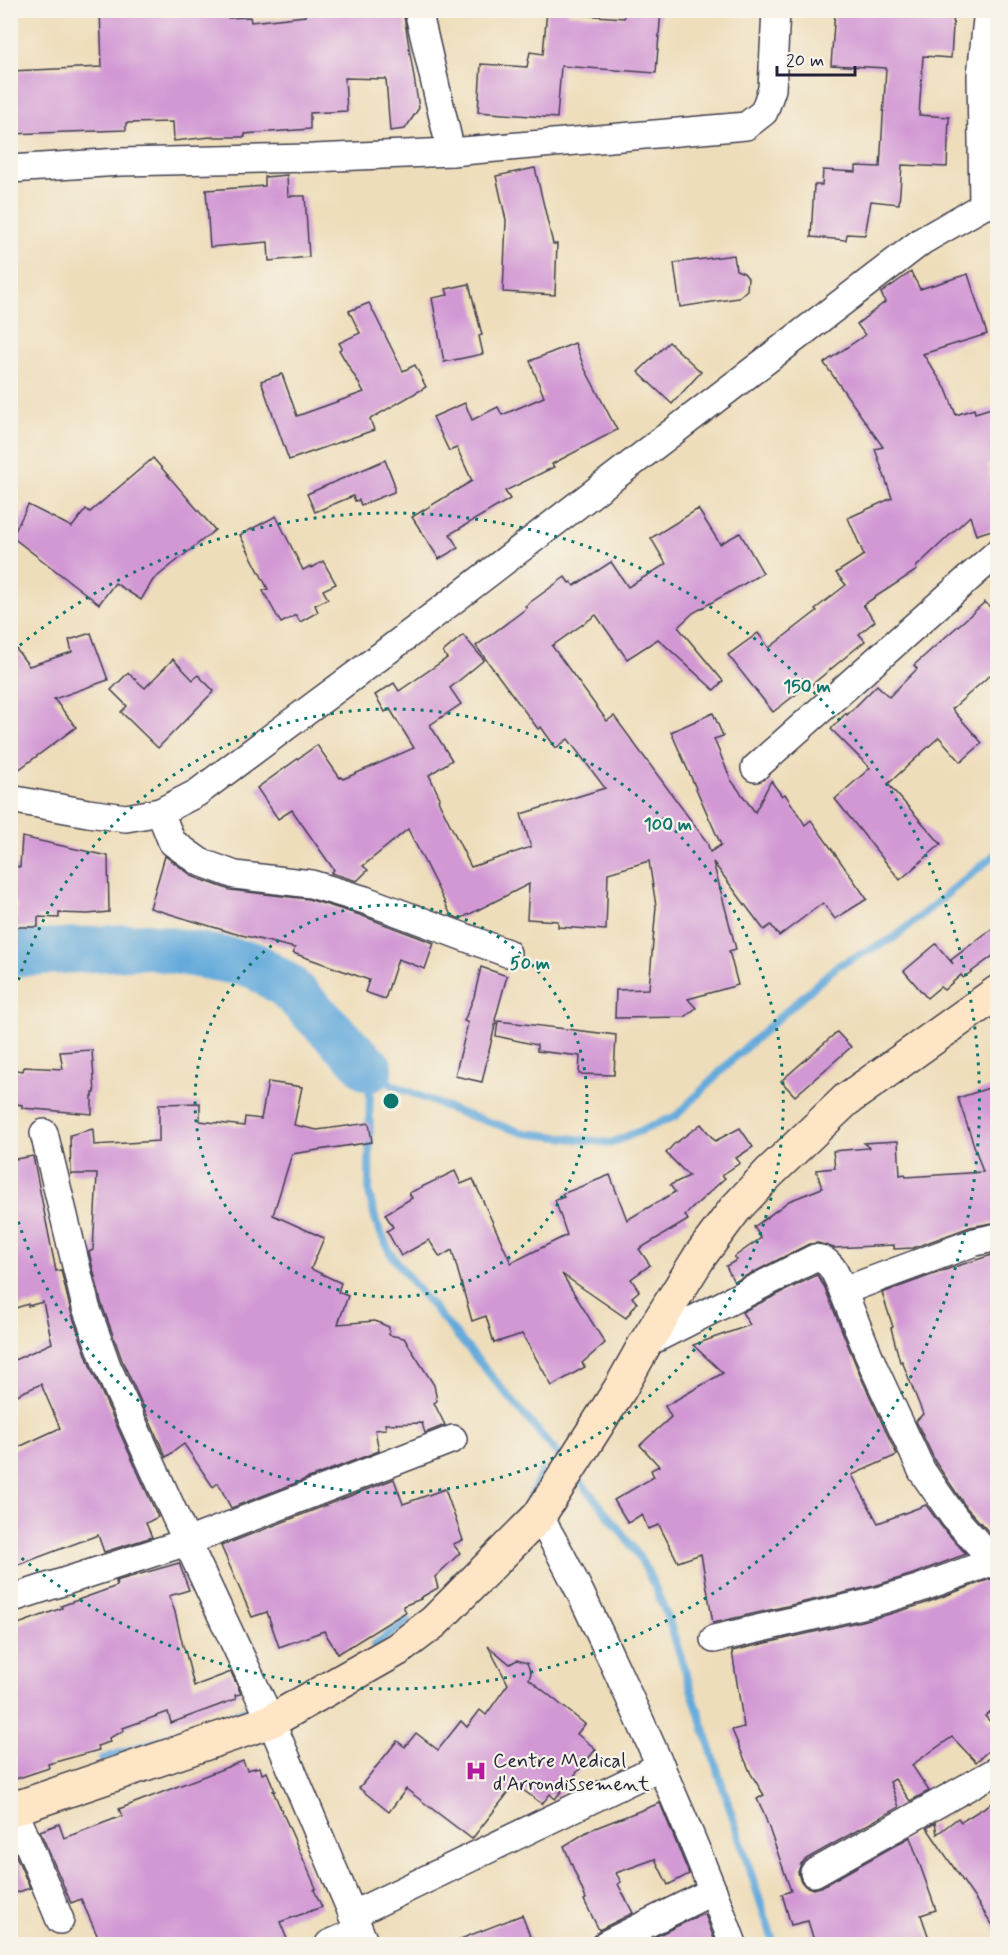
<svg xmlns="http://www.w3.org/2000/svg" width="1008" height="1955" font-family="Mynerve,sans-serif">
<rect width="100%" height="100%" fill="#f7f3e8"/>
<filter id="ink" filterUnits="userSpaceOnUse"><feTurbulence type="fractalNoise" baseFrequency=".0167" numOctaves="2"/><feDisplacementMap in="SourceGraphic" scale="12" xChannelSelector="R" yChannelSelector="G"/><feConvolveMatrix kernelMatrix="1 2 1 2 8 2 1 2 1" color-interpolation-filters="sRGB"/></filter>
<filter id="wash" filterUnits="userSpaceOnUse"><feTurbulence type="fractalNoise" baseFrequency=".008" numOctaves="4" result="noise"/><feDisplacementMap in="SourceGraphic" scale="24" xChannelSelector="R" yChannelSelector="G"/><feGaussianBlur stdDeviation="1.35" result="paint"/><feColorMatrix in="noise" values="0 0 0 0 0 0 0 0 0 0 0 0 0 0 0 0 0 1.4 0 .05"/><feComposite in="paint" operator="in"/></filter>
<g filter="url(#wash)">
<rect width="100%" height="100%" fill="#eeddba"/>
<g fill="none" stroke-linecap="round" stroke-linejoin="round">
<!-- stream -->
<g stroke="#65aadb" stroke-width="8">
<polyline points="370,1069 369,1193 376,1222 390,1253 416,1287 565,1463"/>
<polyline points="370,1069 393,1085 458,1112 524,1133 611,1143 676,1116 735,1057 837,966 894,938 998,852"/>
<path d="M 574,1474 C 596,1500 618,1526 637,1554 C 651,1575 660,1599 669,1621 L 774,1944"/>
<polyline points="525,1510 542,1472"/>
<polyline points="374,1645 408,1621"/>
<polyline points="275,1698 298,1688"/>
<polyline points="102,1759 213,1723 259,1705"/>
</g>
<!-- river -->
<polyline stroke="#65aadb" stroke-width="46" points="10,954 146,946 254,965 287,986 370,1069"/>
</g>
<g id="blocks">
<!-- building -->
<g fill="#d298d4">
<polygon points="100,10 228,10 228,18 250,17 251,22 305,16 305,10 403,10 419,108 405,129 390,131 386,79 345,78 347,111 310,113 310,129 245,134 245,137 211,137 174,141 173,122 126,123 126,130 10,134 10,71 102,67"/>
<polygon points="547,10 568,10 568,14 624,18 624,10 661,10 656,73 561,66 557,118 478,112 481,64 527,67 530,52 543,54"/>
<polygon points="835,10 954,10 951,58 923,56 919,115 949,117 947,167 902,165 899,204 871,201 865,235 847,234 846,240 811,237 814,185 822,185 823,170 856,172 856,166 880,167 886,68 831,65"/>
<polygon points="535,168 553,244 557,244 555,295 503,292 506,220 496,176"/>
<polygon points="287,175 288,196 305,196 309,257 269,261 268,242 210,247 206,190 265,186 265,177"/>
<polygon points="734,255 736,270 744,273 748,278 747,290 738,298 680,307 674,263"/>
<polygon points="911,272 920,289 968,274 987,334 923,354 946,389 956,415 974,409 975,413 998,406 998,462 988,465 998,515 998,528 976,535 970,516 916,567 917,570 863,605 875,621 859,634 865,641 804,691 803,689 773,712 728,655 758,633 769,648 817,611 815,609 846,585 836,573 864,555 848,518 892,498 875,449 883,447 824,363 865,335 857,324 885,302 881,293"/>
<polygon points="469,284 482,335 479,336 483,354 444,362 432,298 448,295 446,289"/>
<polygon points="369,303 403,371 415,365 426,387 370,419 374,430 289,460 261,381 282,374 297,416 364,392 339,350 342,348 339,343 360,333 349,311"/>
<polygon points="669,342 701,372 672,404 638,372"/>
<polygon points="575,343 584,367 617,430 552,464 554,467 505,491 510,499 450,534 458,548 439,559 412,517 472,481 457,448 449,451 433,417 465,403 472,420 498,407 502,415 544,397 530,361"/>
<polygon points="153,458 215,530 153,580 141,600 115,583 99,604 12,537 28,505 72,527 86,509 90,512"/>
<polygon points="385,460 394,483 394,492 361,505 359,500 355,501 353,496 315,512 307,494"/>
<polygon points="698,509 720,544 740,533 763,573 693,613 678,627 723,681 714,690 658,639 627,659 596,615 552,646 607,721 614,716 707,842 710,852 721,845 671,732 713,713 723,736 714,739 731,780 755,812 771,781 782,796 785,794 805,825 811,820 867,899 835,919 823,903 779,936 771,925 764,930 713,862 736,949 729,951 738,985 688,999 696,1008 685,1017 615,1018 616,990 649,989 656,906 649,861 608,873 606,930 558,927 558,921 527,919 529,884 460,919 451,915 408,829 363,866 368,870 357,881 331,873 334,870 292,810 278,819 257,788 317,745 340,778 341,777 343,779 414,748 390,709 385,712 375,695 394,683 399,691 447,658 443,652 463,635 484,660 450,688 461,704 430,725 452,760 429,775 440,798 438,800 471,867 531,847 521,814 605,788 568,739 556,748 541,727 538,729 476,646 527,608 525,606 565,577 569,583 571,582 574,586 611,562 628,587 666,564 651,538"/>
<polygon points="276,516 303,570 311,566 312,568 323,561 336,584 323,590 328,599 315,605 318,612 300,622 296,615 281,623 263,591 268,589 240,535"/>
<polygon points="985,602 998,615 998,668 952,709 982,743 961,762 939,737 888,784 941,844 900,880 835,799 870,768 831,729 846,713 847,715 877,685 889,697 917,669 914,665"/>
<polygon points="91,633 108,680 54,699 76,727 10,776 10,641 29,666 72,652 69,640"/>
<polygon points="173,659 193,680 198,675 214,691 158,748 121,712 127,706 111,690 128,673 145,688"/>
<polygon points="22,837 108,856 109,912 88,914 59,913 59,918 38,917 38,927 16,927 17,904 10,902 10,865 20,867"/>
<polygon points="165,856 194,877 230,890 308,899 360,915 434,943 425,969 398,959 385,999 365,992 369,980 293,953 295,948 233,933 150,908"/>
<polygon points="998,924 998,952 963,978 961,975 944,990 940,987 927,998 904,971 936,944 953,964 951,960"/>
<polygon points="481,967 507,976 495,1020 496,1021 482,1082 455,1076 468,1023 464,1021 474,997"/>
<polygon points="498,1021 616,1035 614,1075 579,1074 580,1056 537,1051 537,1045 496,1036"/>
<polygon points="837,1032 851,1047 795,1096 781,1081"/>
<polygon points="92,1050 95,1093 93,1093 93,1096 92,1096 92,1114 22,1108 22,1105 10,1103 10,1069 23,1071 24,1067 63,1069 60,1052"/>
<polygon points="268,1082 302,1087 294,1125 317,1130 369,1123 372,1142 292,1154 273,1215 324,1238 311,1269 341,1283 338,1292 348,1296 338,1324 375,1321 389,1327 389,1335 404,1338 434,1385 437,1401 434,1403 445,1425 425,1433 422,1423 385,1424 386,1429 375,1430 379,1451 231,1508 218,1483 213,1487 184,1444 166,1457 122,1360 101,1302 89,1252 93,1250 97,1174 71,1174 70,1135 93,1129 94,1145 159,1141 159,1104 200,1103 200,1121 244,1126 245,1117 261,1119"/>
<polygon points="998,1085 998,1222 970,1227 913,1248 894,1249 894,1245 834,1248 818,1243 809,1244 734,1282 726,1266 737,1260 734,1257 761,1238 754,1227 789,1201 822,1188 816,1170 835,1168 833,1151 869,1148 864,1143 898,1141 900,1175 905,1174 906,1177 983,1172 958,1098"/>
<polygon points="701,1124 715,1141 740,1128 753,1147 736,1158 740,1163 722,1175 725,1178 685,1215 688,1220 639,1249 650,1265 631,1279 639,1291 632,1297 637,1303 626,1318 562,1274 605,1343 582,1363 585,1367 552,1386 522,1334 494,1343 486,1316 472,1321 452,1250 440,1257 429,1240 401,1256 387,1231 393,1227 385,1214 412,1198 409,1193 455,1171 461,1184 473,1179 511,1263 567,1235 555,1200 564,1197 562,1194 610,1175 627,1220 675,1192 670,1185 689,1176 666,1153 673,1145"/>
<polygon points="33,1156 56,1271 61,1270 71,1312 92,1371 158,1517 146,1523 152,1537 104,1552 98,1535 10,1568 10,1451 60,1428 41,1384 10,1398 10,1362 52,1343 43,1302 28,1306 28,1304 10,1310 10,1160"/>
<polygon points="998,1253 998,1317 992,1320 998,1334 998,1542 966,1507 936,1463 916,1421 923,1414 902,1361 900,1362 891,1328 893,1327 882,1293 951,1268"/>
<polygon points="817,1275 824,1286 860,1375 897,1455 852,1475 878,1523 926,1505 942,1527 966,1554 913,1574 874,1586 713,1623 701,1554 678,1562 659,1525 648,1529 642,1514 628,1523 614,1500 654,1477 651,1470 659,1466 640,1445 671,1417 665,1406 723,1373 693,1345 750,1325 742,1312"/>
<polygon points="394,1479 403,1504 445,1489 463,1540 453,1544 460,1553 435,1577 438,1588 420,1598 421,1599 403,1606 406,1612 338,1654 324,1631 279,1647 267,1612 252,1617 221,1546"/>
<polygon points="179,1563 189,1590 169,1596 175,1612 183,1646 185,1650 194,1686 231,1672 241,1694 235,1695 236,1699 171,1723 168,1712 123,1728 124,1731 109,1738 110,1742 97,1746 99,1750 48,1764 49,1768 10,1781 10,1627 62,1608 61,1606 117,1586 116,1581"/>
<polygon points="990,1579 998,1581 998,1705 985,1716 998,1730 998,1742 976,1762 952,1737 912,1765 929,1791 910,1801 895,1779 890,1782 899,1807 806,1859 801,1864 798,1872 800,1880 805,1886 813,1889 821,1887 910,1837 936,1910 921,1915 931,1944 815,1944 808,1921 791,1925 782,1894 791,1891 763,1811 757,1799 764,1795 751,1774 732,1730 744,1727 732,1651 883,1616 923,1604"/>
<polygon points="488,1646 510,1664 517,1660 527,1663 531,1673 529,1679 585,1724 577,1734 596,1749 555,1799 550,1794 542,1804 515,1784 472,1839 406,1789 389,1812 359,1788 397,1741 405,1747 416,1733 438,1750 461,1721 467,1727 480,1710 486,1715 508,1684"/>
<polygon points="243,1761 247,1770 260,1767 262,1774 267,1772 275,1791 273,1791 316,1888 314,1890 322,1907 280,1922 289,1944 101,1944 81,1899 71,1903 40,1831 59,1824 64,1838 122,1816 119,1809"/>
<polygon points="998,1799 998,1933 927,1828 935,1823 937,1834 958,1818 961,1822"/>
<polygon points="660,1803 689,1874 668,1885 655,1859 616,1873 621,1882 618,1884 633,1913 599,1930 584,1900 586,1899 564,1846 590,1830"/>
<polygon points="10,1842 30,1888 10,1895"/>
<polygon points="705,1914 716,1944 640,1944 696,1917"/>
<polygon points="522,1915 533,1944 451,1944 450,1943"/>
</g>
</g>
</g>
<g filter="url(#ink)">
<use href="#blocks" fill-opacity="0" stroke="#413e4e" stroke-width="1.5"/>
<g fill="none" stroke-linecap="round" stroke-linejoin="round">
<defs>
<g id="minor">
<polyline points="418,10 451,152"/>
<polyline points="10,169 120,162 313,158 451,152 746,126 764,112 772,89 776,10"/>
<polyline points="983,206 981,75 988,10"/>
<polyline points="755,768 998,552"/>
<polyline points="10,799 88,813 126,818 160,812 197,793 378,658 922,241 983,206 998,203"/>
<polyline points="160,812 172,842 200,862 235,875 311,884 365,900 507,953"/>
<polyline points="44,1133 86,1307 107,1366 187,1542 271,1721 365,1944"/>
<polyline points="998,1237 975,1242 843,1291 874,1368 922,1471 954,1517 998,1566"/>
<path d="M 645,1344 L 815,1258 C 832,1259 837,1277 843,1291"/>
<path d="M 539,1516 C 572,1571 598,1630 625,1688 C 664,1772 701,1857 733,1944"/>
<polyline points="10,1599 187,1542 453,1439"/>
<polyline points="714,1639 878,1601 918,1589 994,1561"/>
<polyline points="10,1800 60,1920"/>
<polyline points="814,1873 998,1770"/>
<polyline points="352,1915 661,1766"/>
<polyline points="329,1944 359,1931"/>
<polyline points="606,1944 713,1891"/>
</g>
<polyline id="secondary" points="10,1810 271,1721 398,1649 434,1622 539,1516 620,1389 645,1344 700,1256 735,1209 769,1173 846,1100 998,992"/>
</defs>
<!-- minor casing -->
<use href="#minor" stroke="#413e4e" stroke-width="30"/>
<!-- secondary casing -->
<use href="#secondary" stroke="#413e4e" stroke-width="36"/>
<!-- minor -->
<use href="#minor" stroke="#fff" stroke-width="27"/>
<!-- secondary -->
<use href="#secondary" stroke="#fee5c5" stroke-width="33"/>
</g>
</g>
<!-- distance rings -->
<g fill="none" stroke="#0f766e" stroke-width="3" stroke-dasharray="3 6">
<circle cx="391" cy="1101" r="196"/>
<path d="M11 1006A392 392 0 1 1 11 1196"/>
<path d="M13 651A588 588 0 1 1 13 1551"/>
</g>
<!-- icons -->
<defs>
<symbol id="hospital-bare" viewBox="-9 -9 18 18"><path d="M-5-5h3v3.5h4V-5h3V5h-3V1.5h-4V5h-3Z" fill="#b5179e" stroke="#f7f3e8" stroke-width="2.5" paint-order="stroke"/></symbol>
</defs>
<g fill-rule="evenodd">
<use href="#hospital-bare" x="461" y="1756" width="30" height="30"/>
</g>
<g text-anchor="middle" stroke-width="4.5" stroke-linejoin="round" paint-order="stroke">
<!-- poi labels -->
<g font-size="20" fill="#22223b" stroke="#f7f3e8" text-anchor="start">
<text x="493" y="1767">Centre Medical<tspan x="493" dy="23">d'Arrondissement</tspan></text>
</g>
</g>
<circle cx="391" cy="1101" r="9" fill="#0f766e" stroke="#f7f3e8" stroke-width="3"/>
<g font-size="18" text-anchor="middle" font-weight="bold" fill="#0f766e" stroke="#f7f3e8" stroke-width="4.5" stroke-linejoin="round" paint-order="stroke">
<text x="807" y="692">150 m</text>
<text x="668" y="830">100 m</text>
<text x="530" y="969">50 m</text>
</g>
<!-- margin -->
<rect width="1008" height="1955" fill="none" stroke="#f7f3e8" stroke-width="36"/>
<!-- scale -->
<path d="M777 66v9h78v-9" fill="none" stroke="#22223b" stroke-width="3"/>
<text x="786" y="66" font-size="18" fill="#22223b" stroke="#f7f3e8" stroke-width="4.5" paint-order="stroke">20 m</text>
</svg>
